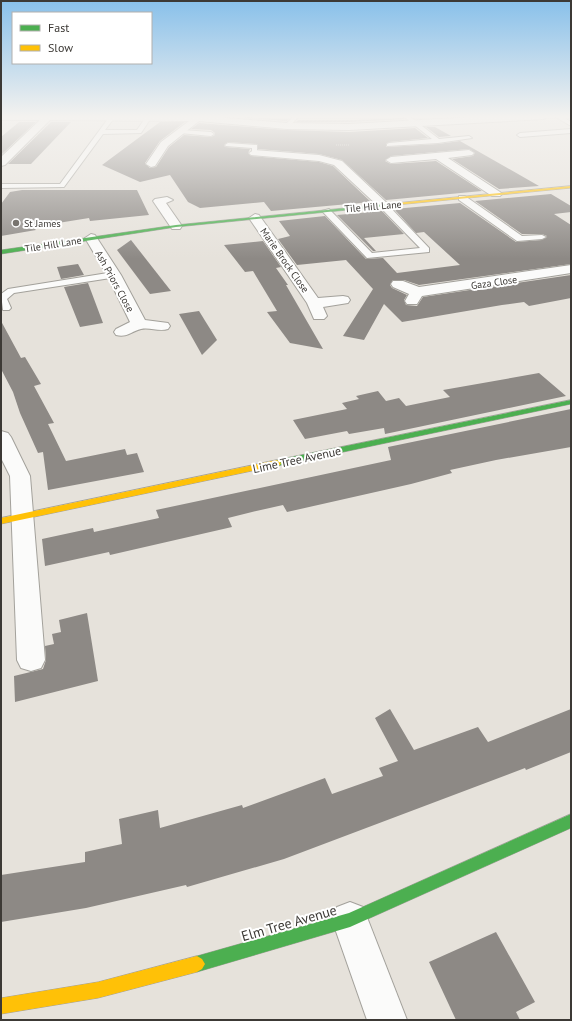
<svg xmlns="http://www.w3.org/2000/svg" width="572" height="1021" font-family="'PT Sans',sans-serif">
<rect width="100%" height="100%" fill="#e6e2db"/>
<!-- building -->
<g fill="#8d8985">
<polygon points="227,116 254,116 251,118 289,119 286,121"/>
<polygon points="403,118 405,119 349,122 296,122 298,120 357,120"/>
<polygon points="19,122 36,122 1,155 1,137"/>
<polygon points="51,122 71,122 31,164 8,164"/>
<polygon points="160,122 185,122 160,141 145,163 150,168 156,167 169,147 184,135 211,137 215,135 215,133 211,130 191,129 199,123 287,130 349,132 415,128 428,138 389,142 386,144 386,147 438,144 460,141 539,186 499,189 452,159 473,156 475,153 469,149 391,156 385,161 391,164 436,161 482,191 386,200 342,160 319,154 258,149 257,144 228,142 224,145 225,147 250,149 248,153 251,156 319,162 333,166 371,202 271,211 264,202 200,208 188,202 170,175 140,182 102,165"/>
<polygon points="426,127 435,127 451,136 439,137"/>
<polygon points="22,190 137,190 149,215 90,221 89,218 33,227 36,230 1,236 1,204 10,192"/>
<polygon points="551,194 571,206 571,212 554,214 571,225 571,264 419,285 404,280 393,280 390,285 392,288 407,295 404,300 406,305 417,306 423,297 571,275 571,298 529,306 524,302 502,305 402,322 384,304 364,340 343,336 373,289 346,260 297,265 278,239 290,236 279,221 325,216 366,259 383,258 397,273 460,265 424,232 416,233 394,209 460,203 516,242 542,240 547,236 542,234 522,234 475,201"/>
<polygon points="382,211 404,234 364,238 376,251 373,251 337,215"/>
<polygon points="131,240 171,291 150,294 117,250"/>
<polygon points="263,241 281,267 276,268 288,285 286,285 323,349 290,343 267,312 277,311 253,271 245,272 224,245"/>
<polygon points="78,264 84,275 61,279 57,267"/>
<polygon points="88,283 103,323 80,327 64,287"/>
<polygon points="199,311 217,340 202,355 179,314"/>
<polygon points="1,321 21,358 25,357 41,384 34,386 54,423 48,424 66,461 125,449 127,455 137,453 144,472 48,490 43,452 38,453 20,413 13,392 1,369"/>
<polygon points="539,373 566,396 385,434 384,428 349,434 347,431 305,439 293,420 347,409 342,403 359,399 356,396 378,391 386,401 399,398 406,406 450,397 443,390"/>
<polygon points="571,409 571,447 496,460 450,470 452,473 411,484 287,512 283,505 252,512 228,518 232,527 110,555 109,552 45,566 42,539 93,528 94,532 159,518 156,510 391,460 388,447"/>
<polygon points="87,613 98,681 15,702 14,676 43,669 46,660 45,646 54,644 52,634 61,632 59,620"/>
<polygon points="390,709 414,750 478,727 488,742 571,709 571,752 526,770 525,768 284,859 187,887 186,885 86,908 1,922 1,875 85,862 85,852 122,844 119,819 158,810 160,828 242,805 243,808 325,778 332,794 383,776 379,768 398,761 375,718"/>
<polygon points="496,932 535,1002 516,1012 520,1020 456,1020 429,962"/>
</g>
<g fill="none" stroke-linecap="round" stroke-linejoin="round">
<defs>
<g id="lane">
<polygon points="110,116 115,117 105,130 137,130 146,117 151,118 141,133 103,134 64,187 1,188 1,184 60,184"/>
<polygon points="294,116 299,116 289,127 285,127 285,125"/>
<polygon points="403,116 409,116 439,139 469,136 472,138 438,143 387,146 387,144 389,143 432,139"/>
<polygon points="554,116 561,116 571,122 571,126"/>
<polygon points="571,129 571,133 520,137 517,135 520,133"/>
<polygon points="182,130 211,132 214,134 211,136 180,133"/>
<polygon points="228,143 257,145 257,153 252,154 252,148 226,146 225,145"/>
<polygon points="459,196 465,196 522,236 542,235 546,237 542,239 517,241 459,200"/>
<polygon points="380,203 386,203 429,248 429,252 367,258 322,211 329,209 372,253 420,248 380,207"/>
<polygon points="114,272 117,273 117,277 14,293 7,299 11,308 9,310 3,310 1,294 8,289"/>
</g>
<g id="street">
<polygon points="1,116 204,116 287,123 349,124 492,116 548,116 544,119 349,130 287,129 199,121 168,146 155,166 151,167 146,164 161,142 189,121 50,120 5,165 1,166 1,157 40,120 1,120"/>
<polygon points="254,150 319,155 342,161 389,205 387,207 379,207 334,165 319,161 251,155 249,153"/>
<polygon points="469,150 474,153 472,155 448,158 500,192 502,194 500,196 492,196 436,159 391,163 386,160 391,157"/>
<polygon points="167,197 173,200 166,203 182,226 180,229 172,229 153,201 155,199"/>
<polygon points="255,214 259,215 318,298 343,296 348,297 350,300 348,303 323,307 327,316 324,319 314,319 307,303 249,218"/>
<path d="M 91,234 L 95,235 L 121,275 L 145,320 L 168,323 L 170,326 L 168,329 C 159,332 150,327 141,329 C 132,331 127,338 116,335 L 114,332 L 116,329 L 130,322 L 107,275 L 85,238 Z"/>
<polygon points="571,265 571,273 422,296 417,304 407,304 405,301 409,294 393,287 391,284 393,281 403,281 419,287"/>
<polygon points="1,431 8,433 11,437 30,476 45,660 41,668 31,671 21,668 17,660 10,476 1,458"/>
<polygon points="350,902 363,907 407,1020 367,1020 332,920 337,907"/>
</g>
<g id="fast">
<polygon points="396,203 398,204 398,205 176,227 1,254 1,250 176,225"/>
<polygon points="571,400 571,404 277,466 273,463 277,460"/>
<polygon points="571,814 571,828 350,927 197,972 192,969 189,964 192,959 197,956 349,913"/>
</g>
<g id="slow">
<polygon points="571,186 571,188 396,205 394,204 396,203"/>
<polygon points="277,460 281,463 280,465 1,524 1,518"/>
<polygon points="197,956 202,959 205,964 202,969 197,972 98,998 1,1014 1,998 98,982"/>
</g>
</defs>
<!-- lane casing -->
<use href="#lane" stroke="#a3a19b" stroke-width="2"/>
<!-- street casing -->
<use href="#street" stroke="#a3a19b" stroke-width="2"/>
<!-- fast casing -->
<use href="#fast" stroke="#a3a19b" stroke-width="1"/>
<!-- slow casing -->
<use href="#slow" stroke="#a3a19b" stroke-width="1"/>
<!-- path -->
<polyline stroke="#c3c2bf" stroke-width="1" stroke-dasharray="1 1" stroke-linecap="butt" points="336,145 349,145"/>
<!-- lane -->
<use href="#lane" fill="#fbfbfa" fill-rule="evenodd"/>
<!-- street -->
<use href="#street" fill="#fbfbfa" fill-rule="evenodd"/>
<!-- fast -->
<use href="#fast" fill="#4caf50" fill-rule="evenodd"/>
<!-- slow -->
<use href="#slow" fill="#ffc107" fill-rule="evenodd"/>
</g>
<!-- sky -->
<linearGradient id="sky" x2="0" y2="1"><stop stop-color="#88c0ea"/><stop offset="0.45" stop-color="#f4f2ef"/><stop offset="1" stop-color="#f4f2ef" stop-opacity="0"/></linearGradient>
<rect width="572" height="259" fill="url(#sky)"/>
<!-- markers -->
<circle fill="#78746f" stroke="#fff" stroke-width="1.5" cx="16" cy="223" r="4"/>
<g text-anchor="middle" stroke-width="4" stroke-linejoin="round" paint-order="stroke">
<!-- far-street labels -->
<g font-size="10" fill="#3c3935" stroke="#fff">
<text transform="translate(373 206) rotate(-5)" y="4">Tile Hill Lane</text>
<text transform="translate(53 244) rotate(-9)" y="4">Tile Hill Lane</text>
<text transform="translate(285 260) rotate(55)" y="4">Marie Brock Close</text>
<text transform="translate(115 281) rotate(61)" y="4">Ash Priors Close</text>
<text transform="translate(494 282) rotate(-8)" y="4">Gaza Close</text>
</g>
<!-- far-poi labels -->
<g font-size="10" fill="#3c3935" stroke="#fff" text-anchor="start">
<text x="24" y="227">St James</text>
</g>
<!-- street labels -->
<g font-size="12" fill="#3c3935" stroke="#fff">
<text transform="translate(297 460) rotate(-12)" y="4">Lime Tree Avenue</text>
</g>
<!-- near-street labels -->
<g font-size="14" fill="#3c3935" stroke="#fff">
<text transform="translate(289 923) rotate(-16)" y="5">Elm Tree Avenue</text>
</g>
</g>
<!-- border -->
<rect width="572" height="1021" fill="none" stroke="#3c3935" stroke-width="4"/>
<!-- legend -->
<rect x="12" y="12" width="140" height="52" fill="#ffffff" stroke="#b1b0ae"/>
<rect x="20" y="25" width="20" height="6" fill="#4caf50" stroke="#b1b0ae"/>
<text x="48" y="32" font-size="12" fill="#3c3935">Fast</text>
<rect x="20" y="45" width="20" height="6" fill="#ffc107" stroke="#b1b0ae"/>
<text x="48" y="52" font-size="12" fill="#3c3935">Slow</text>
</svg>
